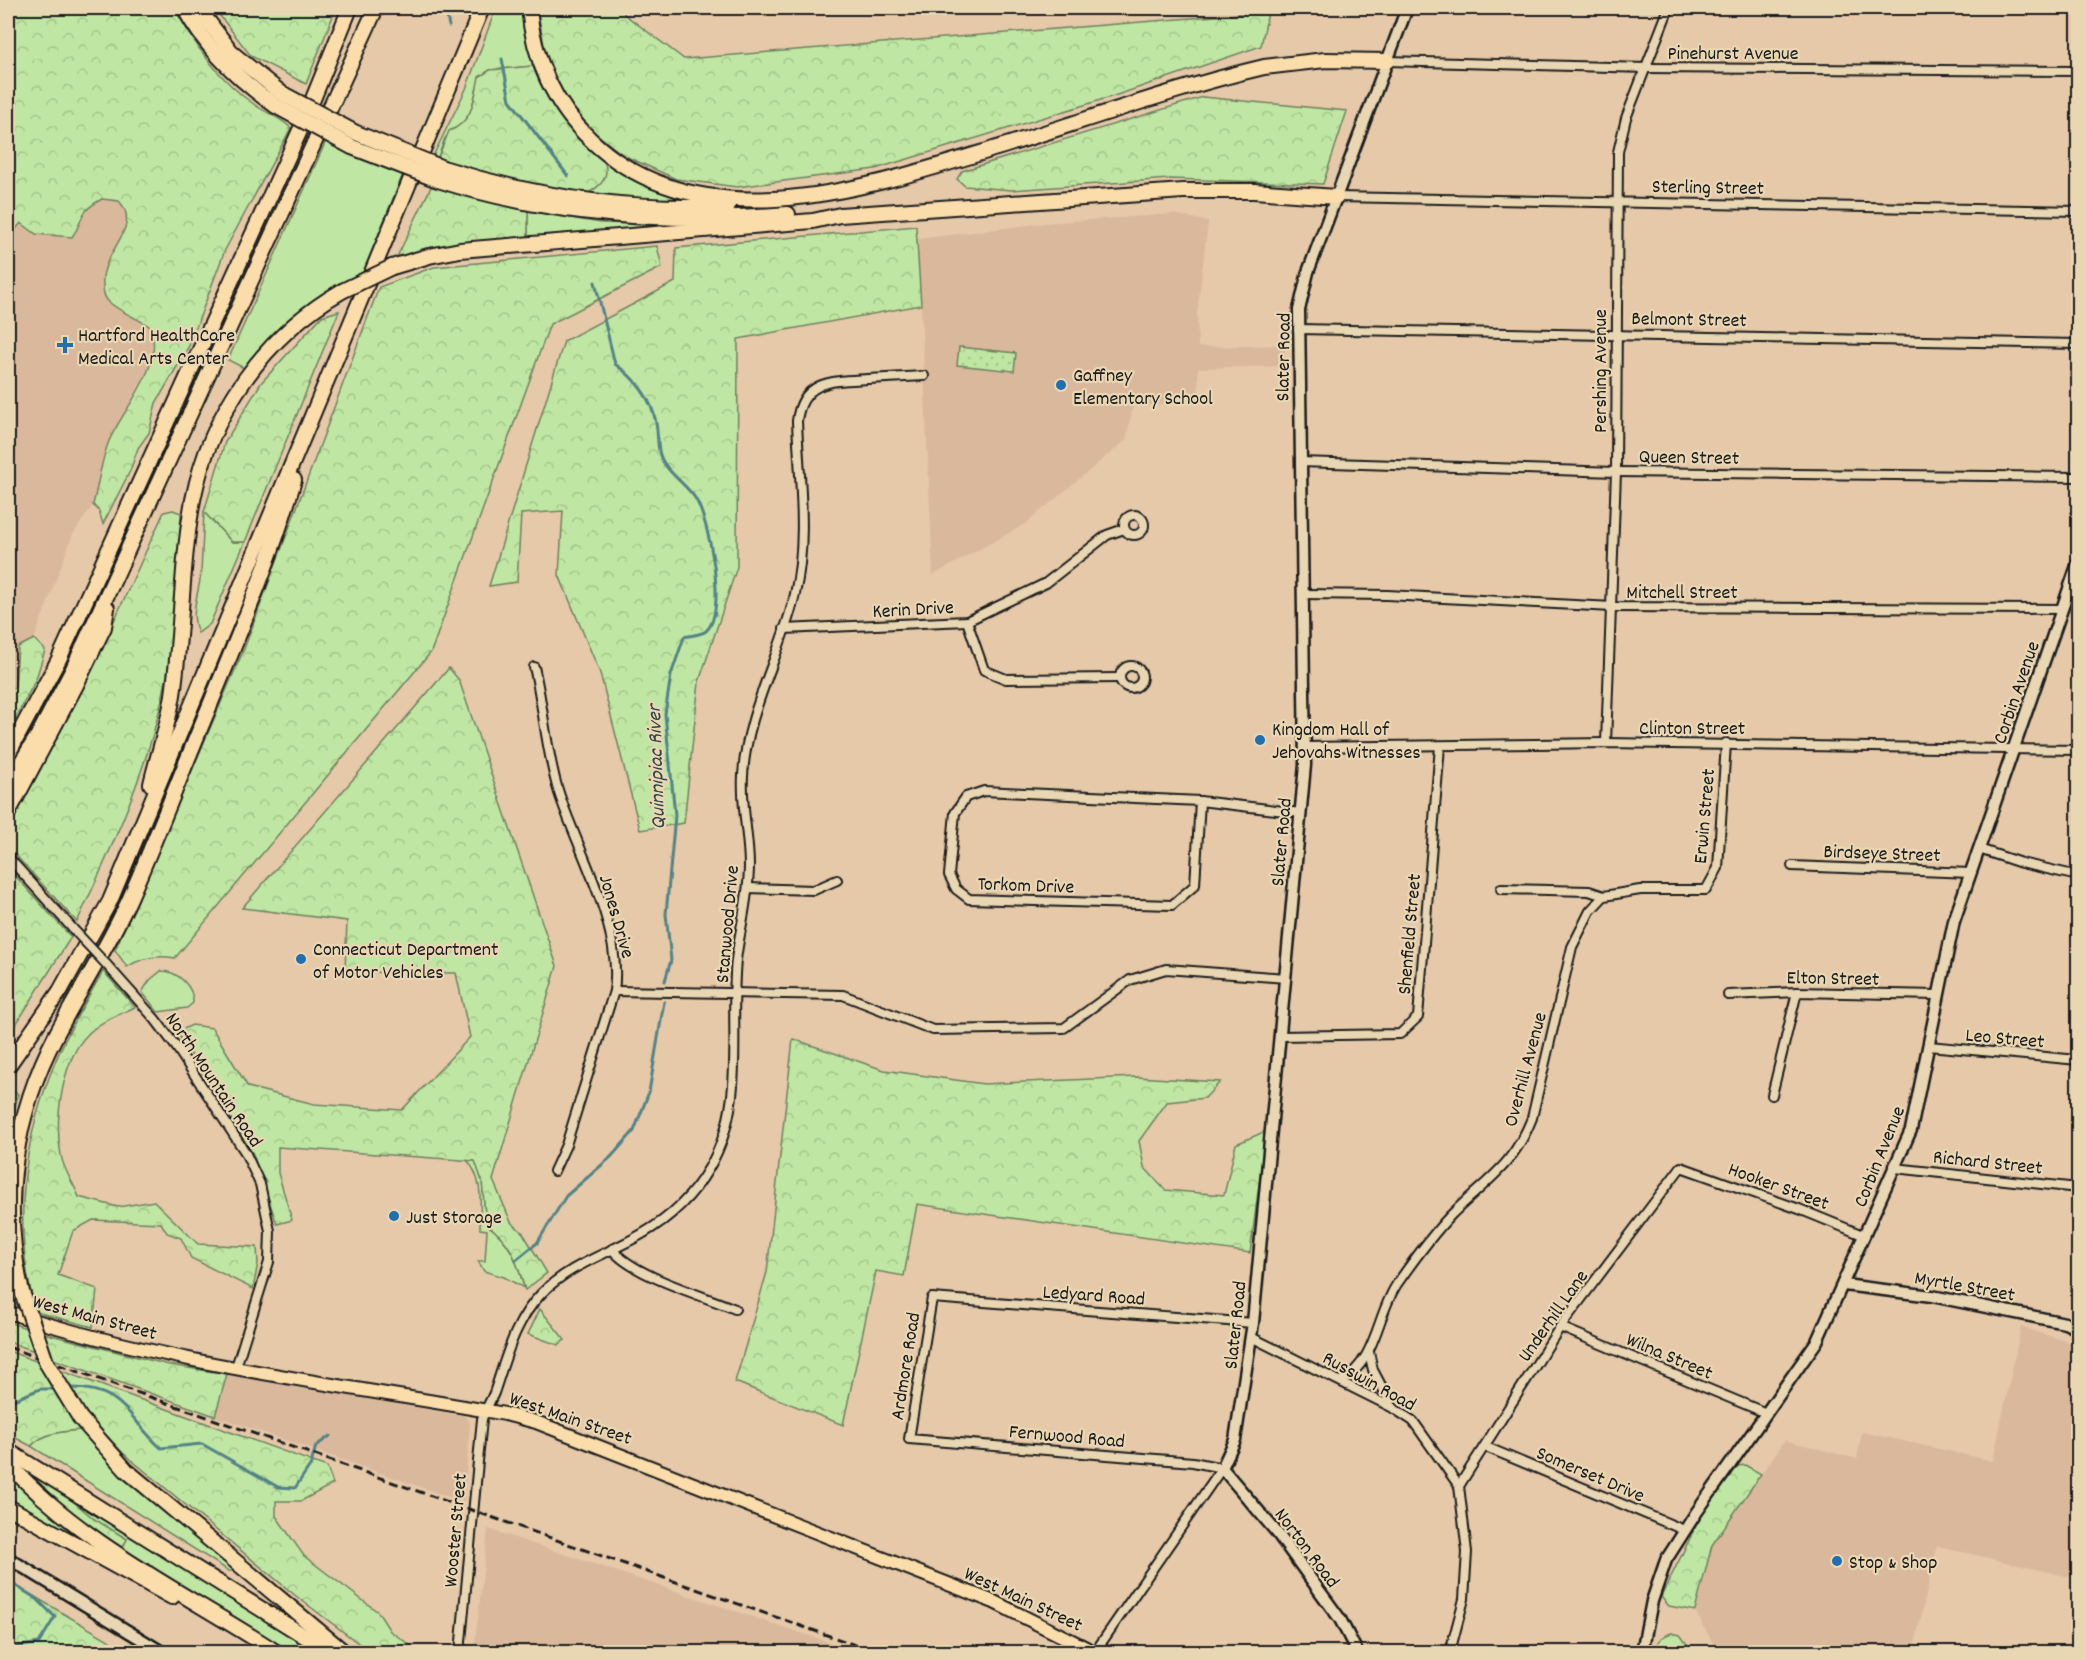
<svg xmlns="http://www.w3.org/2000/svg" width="2086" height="1660" font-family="Dekko,sans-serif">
<defs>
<pattern id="forest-crowns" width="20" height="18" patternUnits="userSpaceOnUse" patternTransform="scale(1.5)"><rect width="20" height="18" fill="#bfe6a2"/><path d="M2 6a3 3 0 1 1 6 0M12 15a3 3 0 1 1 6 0" fill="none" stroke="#a4c58b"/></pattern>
<pattern id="park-dots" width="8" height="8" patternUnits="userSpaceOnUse" patternTransform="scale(1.5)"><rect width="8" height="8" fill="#bfe6a2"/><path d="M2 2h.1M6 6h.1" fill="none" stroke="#a4c58b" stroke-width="1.8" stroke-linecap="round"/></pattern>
</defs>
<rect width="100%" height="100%" fill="#e5c9a9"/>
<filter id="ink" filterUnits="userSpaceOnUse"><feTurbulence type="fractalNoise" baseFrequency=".0167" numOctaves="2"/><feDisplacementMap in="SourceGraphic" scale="12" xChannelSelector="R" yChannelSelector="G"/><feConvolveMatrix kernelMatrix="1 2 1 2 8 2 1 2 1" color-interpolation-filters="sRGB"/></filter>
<g filter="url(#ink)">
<!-- built -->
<g fill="#dab89c">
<polygon points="112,198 119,201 126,209 127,224 123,235 120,309 149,326 153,337 150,365 110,439 93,505 73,534 34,639 18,647 15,688 8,689 8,239 18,224 24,224 33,231 78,221 86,210 100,199"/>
<polygon points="1174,214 1208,222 1197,313 1198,347 1285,345 1285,366 1198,368 1199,402 1133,406 1126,440 1025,524 933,575 921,305 765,295 879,244 1045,223"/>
<polygon points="2021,1327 2078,1345 2078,1579 1937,1546 1913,1652 1718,1652 1695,1611 1712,1545 1785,1440 1857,1459 1862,1432 1993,1461"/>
<polygon points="227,1374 464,1416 470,1422 464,1502 215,1416"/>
<polygon points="488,1529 858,1652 474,1652"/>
</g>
<!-- grass -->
<g fill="#bfe6a2" stroke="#6e815f" stroke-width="1.5">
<polygon points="496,8 523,8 524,32 533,66 490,70 480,77 470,114 461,126 445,138 437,160 432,158 466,89"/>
<polygon points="326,141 403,174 362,275 246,369 228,360"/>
<path d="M 604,161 L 621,173 L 675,196 L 674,200 L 587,194 C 601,185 608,178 604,161 Z"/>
<polygon points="528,211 601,223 676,225 676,228 528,237"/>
<path d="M 204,512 L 232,542 L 245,542 L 210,624 L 198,633 C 189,613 199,594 201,573 C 202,553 203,533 204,512 Z"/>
<path d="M 161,971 C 178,971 194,987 193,1003 L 187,1008 L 158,1012 L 142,992 L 150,980 Z"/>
<path d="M 467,1160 L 476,1161 L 482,1181 L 486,1224 C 510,1241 517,1260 524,1288 L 504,1277 L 484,1271 L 478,1261 L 485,1261 L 487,1230 L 480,1229 C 480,1205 484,1179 467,1160 Z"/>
<path d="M 84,1430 L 106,1457 L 143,1491 L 223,1557 L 234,1571 L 229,1571 L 31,1446 C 44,1432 65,1431 84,1430 Z"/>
<polygon points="17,1481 72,1530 75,1535 8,1499 8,1489"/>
<polygon points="75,1498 317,1652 285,1652 122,1549 127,1539 94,1519 75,1503"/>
<path d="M 1672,1633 L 1680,1635 L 1693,1652 L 1654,1652 C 1657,1641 1661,1636 1672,1633 Z"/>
</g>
<!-- forest -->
<g fill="url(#forest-crowns)" stroke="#6e815f" stroke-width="1.5">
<path d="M 8,8 L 175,8 C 193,44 221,82 255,105 C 266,113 281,118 291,128 L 225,250 L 189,346 L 156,403 L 149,433 L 138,448 L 130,471 L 103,524 L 99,511 L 93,505 C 98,485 101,461 109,441 C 122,410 168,362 149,326 C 137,318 120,312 109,302 C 104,298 103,291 103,285 C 99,253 144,228 119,201 L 102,199 C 76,213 85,220 72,237 L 36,234 L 21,223 L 8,238 Z"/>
<polygon points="214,8 336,8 306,84 251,56"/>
<polygon points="537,8 623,8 624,14 684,59 1240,14 1244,8 1269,8 1261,46 1114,96 875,169 737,187 676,179 623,155 577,118 548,66"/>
<path d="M 533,66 C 540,89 566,127 584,143 C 592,150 607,158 606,170 C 606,183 596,188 587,194 L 491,176 L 437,160 L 449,131 C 473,122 474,100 479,77 L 490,70 Z"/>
<polygon points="1203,97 1347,111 1323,184 1170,179 1011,190 965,186 957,179 962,171"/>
<polygon points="432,185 528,211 528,237 464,243 395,261"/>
<polygon points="916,226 921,305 738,339 737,567 699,682 684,823 640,830 600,673 559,575 563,511 521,514 517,582 489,586 564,341 675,282 676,248"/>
<path d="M 657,246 L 662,267 L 550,324 L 431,652 L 175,958 C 158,955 142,957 127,967 L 115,950 L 244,649 L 379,287 L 434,267 Z"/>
<polygon points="339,311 245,542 232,542 204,512 225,442 261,383 322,316"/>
<path d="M 173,510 L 181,513 C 178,573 176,637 163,695 C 146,773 111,850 77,922 L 8,847 L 8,824 L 91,671 L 164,512 Z"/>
<polygon points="34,639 45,650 36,679 8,733 8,689 15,687 18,647"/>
<path d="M 449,668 L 459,680 L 557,966 L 493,1180 L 511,1222 L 523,1233 L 547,1273 L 525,1290 C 516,1260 513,1243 486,1224 L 482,1181 L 475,1161 L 278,1147 L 278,1173 L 292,1220 L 277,1224 L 253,1154 L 177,1032 L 192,1025 L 212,1028 L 248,1087 L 314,1104 L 402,1110 L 470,1037 L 456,973 L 345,972 L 347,921 L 242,908 Z"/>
<polygon points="8,868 71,937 8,1037"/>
<path d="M 103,971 L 135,1007 C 119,1015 100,1021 87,1035 C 62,1060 54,1121 61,1155 C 63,1169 74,1184 79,1197 L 118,1207 L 154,1201 L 198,1244 L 257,1247 L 258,1263 L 253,1289 L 191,1258 L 181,1238 L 167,1233 L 161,1223 L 93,1220 L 73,1231 L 58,1275 L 97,1289 L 93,1327 L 36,1312 C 12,1230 22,1143 54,1065 C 66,1033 86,1002 103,971 Z"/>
<polygon points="793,1039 884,1070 984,1084 1136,1077 1220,1082 1205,1098 1167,1102 1139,1141 1144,1167 1165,1190 1224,1195 1236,1144 1266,1131 1250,1253 917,1204 904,1276 876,1271 843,1425 735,1382 767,1272"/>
<polygon points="12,1091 18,1094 12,1122 8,1179 8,1097"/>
<polygon points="8,1233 19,1306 8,1301"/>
<polygon points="540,1309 565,1340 558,1345 528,1334"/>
<polygon points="8,1322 26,1328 35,1351 8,1342"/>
<polygon points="43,1333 169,1365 227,1374 215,1416 53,1359"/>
<path d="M 8,1351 L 41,1363 L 55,1391 L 84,1430 C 65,1431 44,1432 31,1446 L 8,1434 Z"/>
<polygon points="59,1370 327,1467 333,1484 301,1501 276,1501 276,1516 304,1556 378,1612 390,1631 420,1652 370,1652 296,1596 123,1453 86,1413"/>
<polygon points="1745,1465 1761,1474 1712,1545 1695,1611 1669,1606 1661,1597 1701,1516 1738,1466"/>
<polygon points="30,1472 75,1498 75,1503 94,1519 127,1539 122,1549 78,1518 25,1473"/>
<polygon points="8,1581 107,1639 124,1652 8,1652"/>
</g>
<!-- park -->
<polygon fill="url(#park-dots)" stroke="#6e815f" stroke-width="1.5" points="959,347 1016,353 1014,371 957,365"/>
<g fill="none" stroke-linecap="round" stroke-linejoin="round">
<!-- stream -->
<g stroke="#528387" stroke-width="3">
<polyline points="445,8 449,26"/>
<polyline points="502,59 510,100 568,176"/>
<path d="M 595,282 L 615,364 C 635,378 652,399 656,423 C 658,433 657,445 660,455 C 665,471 686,484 695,498 C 709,520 728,612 706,631 C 701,635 691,635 684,637 L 671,675 L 665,714 L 675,815 L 666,914 L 671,960 L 665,981"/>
<polyline points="516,1260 537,1243 566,1196 611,1157 634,1131 649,1092 664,1002"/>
<path d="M 67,1388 C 123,1386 127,1417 161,1448 L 202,1444 L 278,1487 L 295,1488 L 311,1464 L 316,1446 L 330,1436"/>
<polyline points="8,1399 11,1401 40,1389 58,1389"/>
<polyline points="8,1581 37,1599 55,1617 39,1643 15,1647 10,1652"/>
</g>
<defs>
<g id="street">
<polyline points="1387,61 1647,68 2078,71"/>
<polyline points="1336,197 2078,211"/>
<polyline points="1298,329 2078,344"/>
<polyline points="1300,462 1616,472 2078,477"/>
<circle cx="1134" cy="525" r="10"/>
<polyline points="1303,594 1387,595 1613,607 2062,609"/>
<polyline points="967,621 984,670 1006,679 1120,678"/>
<polyline points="784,629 967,621 1046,583 1107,535 1124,529"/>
<circle cx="1131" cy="677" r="11"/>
<path d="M 534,667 C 544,708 546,753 559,793 C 579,854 623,928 614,991 L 566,1145 L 554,1171"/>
<polyline points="1606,743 1616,472 1618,152 1626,118 1669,8"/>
<polyline points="1305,747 1606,743 2078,750"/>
<polygon points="984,791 1200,801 1195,885 1172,905 969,899 956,889 949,875 955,813 966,797"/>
<polyline points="1200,801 1301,813"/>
<polyline points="1979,849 2021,863 2078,876"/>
<polyline points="8,857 73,929"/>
<polyline points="1792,866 1971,873"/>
<polyline points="748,888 814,890 837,880"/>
<polyline points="1501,889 1589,891 1604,896 1640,890 1706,890 1718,868 1726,743"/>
<polyline points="106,964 155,1019 177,1048 245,1152 260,1184 270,1231 269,1262 236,1367"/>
<polyline points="614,991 843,995 933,1030 1064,1028 1130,980 1166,969 1286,978"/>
<polyline points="1728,995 1797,992 1938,995"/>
<polyline points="1280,1036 1400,1034 1418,1017 1440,746"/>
<polyline points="1929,1046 2078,1060"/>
<polyline points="1772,1095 1797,992"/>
<polyline points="1895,1168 2078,1188"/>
<path d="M 612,1249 C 633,1276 702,1295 735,1309"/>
<polyline points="1560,1327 1766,1413"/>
<polyline points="1251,1337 1393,1408 1413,1421 1459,1486 1467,1552 1464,1599 1450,1652"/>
<polyline points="1369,1352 1373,1370 1393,1408"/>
<path d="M 1341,1381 C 1377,1361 1376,1316 1397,1284 C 1413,1261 1431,1236 1451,1215 C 1486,1180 1513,1167 1532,1118 L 1572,947 L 1590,911 L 1604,896"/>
<polyline points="1486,1447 1684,1530"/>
<polyline points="1459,1486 1560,1327 1681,1167 1799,1209 1865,1236"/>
<path d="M 460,1652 L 482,1419 C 485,1410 490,1402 494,1393 C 506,1358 514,1322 541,1294 C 570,1264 608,1254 642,1234 C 670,1218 693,1196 709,1168 C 747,1103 729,1031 736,960 C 740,928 749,897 749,866 C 749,836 741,806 743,776 C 746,712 781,655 795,594 C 808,538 799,478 797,421 C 802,379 834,381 868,379 C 886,378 905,377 924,376"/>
<polyline points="1095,1652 1222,1468 1193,1462 909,1439 932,1298 1253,1323"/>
</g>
<g id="secondary">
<polyline points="1844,1285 1932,1296 2065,1323 2078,1329"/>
<polyline points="8,1558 162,1652"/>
<polyline points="1357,1652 1340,1619 1278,1534 1222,1468 1235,1440 1253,1323 1305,765 1299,310 1308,272 1407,8"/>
<polyline points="1642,1652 1652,1601 1666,1560 1696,1513 1817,1341 1911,1130 1954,921 2078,563"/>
</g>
<path id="primary" d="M 8,1312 C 169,1365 339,1384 505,1414 L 536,1422 L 994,1602 L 1094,1652"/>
<g id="highway">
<path d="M 184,8 C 206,48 238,80 276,106"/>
<polyline points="198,8 233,54 281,93"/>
<path d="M 529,8 C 533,58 554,105 591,140 C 702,246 873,186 1000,147 C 1087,120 1175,88 1264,67 L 1325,60 L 1387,61"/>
<path d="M 443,168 C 535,197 631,211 728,206"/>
<path d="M 438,180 C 553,216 668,224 788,214"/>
<polyline points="392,267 429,256 460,250 813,221 840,215 1183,191 1254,191 1336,197"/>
<polyline points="8,754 59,659 302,126 350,8"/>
<polyline points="8,784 40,732 73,669 376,8"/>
<path d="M 151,784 C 158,754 168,726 173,695 C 182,631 181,564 193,500 C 210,413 265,335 342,291"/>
<polyline points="8,813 76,685 104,627 107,608"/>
<polyline points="8,1066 60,991 110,901 482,8"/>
<path d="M 22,1292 C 0,1204 15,1113 57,1033 C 81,988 109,945 130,898 C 158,834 183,769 210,705 C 240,631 272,557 294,480"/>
<polyline points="80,1418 126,1470 344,1652"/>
<polyline points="8,1451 330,1652"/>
<path d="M 8,1463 C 81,1544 185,1593 276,1652"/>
<polyline points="8,1507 172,1597"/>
</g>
</defs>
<!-- street casing -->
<use href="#street" stroke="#1c1c1c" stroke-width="12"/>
<!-- secondary casing -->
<use href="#secondary" stroke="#1c1c1c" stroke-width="15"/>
<!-- primary casing -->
<use href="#primary" stroke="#1c1c1c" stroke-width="16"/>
<!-- highway casing -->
<use href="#highway" stroke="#1c1c1c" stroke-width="18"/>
<!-- street -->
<use href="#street" stroke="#e9d7b4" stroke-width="8"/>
<!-- secondary -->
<use href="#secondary" stroke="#e9d7b4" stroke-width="10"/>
<!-- primary -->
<use href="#primary" stroke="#fbddab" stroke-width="12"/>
<!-- highway -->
<use href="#highway" stroke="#fbddab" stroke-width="14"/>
<!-- rail -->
<polyline stroke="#1c1c1c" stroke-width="3" stroke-dasharray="9 4.5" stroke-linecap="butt" points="8,1347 875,1652"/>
<defs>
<polyline id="street-bridge" points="73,929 106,964"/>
<g id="highway-bridge">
<polyline points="281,93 354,132 443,168"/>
<polyline points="276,106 352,147 438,180"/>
<polyline points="342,291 392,267"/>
<polyline points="22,1292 46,1362 80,1418"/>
</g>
</defs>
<!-- street-bridge casing -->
<use href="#street-bridge" stroke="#1c1c1c" stroke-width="12" stroke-linecap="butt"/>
<!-- highway-bridge casing -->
<use href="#highway-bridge" stroke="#1c1c1c" stroke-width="18" stroke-linecap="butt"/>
<!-- street-bridge -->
<use href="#street-bridge" stroke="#e9d7b4" stroke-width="8"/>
<!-- highway-bridge -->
<use href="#highway-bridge" stroke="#fbddab" stroke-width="14"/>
</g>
</g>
<!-- markers -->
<g fill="#1f6fb2" stroke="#e9d7b4" stroke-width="2">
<path d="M62 336h6v6h6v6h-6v6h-6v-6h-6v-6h6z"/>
<circle cx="1061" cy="385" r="6"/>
<circle cx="1260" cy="740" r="6"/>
<circle cx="301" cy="959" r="6"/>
<circle cx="394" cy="1216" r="6"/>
<circle cx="1837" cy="1561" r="6"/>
</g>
<g text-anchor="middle" stroke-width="4.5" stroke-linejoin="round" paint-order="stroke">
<!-- street labels -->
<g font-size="20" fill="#1c1c1c" stroke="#e9d7b4">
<text x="1733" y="59">Pinehurst Avenue</text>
<text transform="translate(1708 186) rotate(1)" y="7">Sterling Street</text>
<text transform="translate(1689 318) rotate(1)" y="7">Belmont Street</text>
<text transform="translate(1282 357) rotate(-89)" y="7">Slater Road</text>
<text transform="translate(1599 371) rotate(-90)" y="7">Pershing Avenue</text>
<text transform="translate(1689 456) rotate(1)" y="7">Queen Street</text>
<text x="1682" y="598">Mitchell Street</text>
<text transform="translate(913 608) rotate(-3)" y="7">Kerin Drive</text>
<text transform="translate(2015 692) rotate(-71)" y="7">Corbin Avenue</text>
<text x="1692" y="734">Clinton Street</text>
<text transform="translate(1703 816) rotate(-85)" y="7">Erwin Street</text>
<text transform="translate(1280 842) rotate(-85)" y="7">Slater Road</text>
<text transform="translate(1882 852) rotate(2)" y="7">Birdseye Street</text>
<text transform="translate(1026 884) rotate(2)" y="7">Torkom Drive</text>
<text transform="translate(618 916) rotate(74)" y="7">Jones Drive</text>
<text transform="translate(726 924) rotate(-85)" y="7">Stanwood Drive</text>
<text transform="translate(1408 934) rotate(-85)" y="7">Shenfield Street</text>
<text transform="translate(1833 977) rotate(1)" y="7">Elton Street</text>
<text transform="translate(2005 1037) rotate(5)" y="7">Leo Street</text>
<text transform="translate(1524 1069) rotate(-75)" y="7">Overhill Avenue</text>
<text transform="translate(215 1079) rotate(56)" y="7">North Mountain Road</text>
<text transform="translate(1878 1156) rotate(-68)" y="7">Corbin Avenue</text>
<text transform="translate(1988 1161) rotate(6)" y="7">Richard Street</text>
<text transform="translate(1779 1185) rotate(20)" y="7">Hooker Street</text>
<text transform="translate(1965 1285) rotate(10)" y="7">Myrtle Street</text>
<text transform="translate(1094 1294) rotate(4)" y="7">Ledyard Road</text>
<text transform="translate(1552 1315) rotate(-55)" y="7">Underhill Lane</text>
<text transform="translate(95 1316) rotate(15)" y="7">West Main Street</text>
<text transform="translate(1234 1325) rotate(-84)" y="7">Slater Road</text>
<text transform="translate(1670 1355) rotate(23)" y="7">Wilna Street</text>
<text transform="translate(904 1366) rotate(-81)" y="7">Ardmore Road</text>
<text transform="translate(1370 1380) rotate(29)" y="7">Russwin Road</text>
<text transform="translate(571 1417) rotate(19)" y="7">West Main Street</text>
<text transform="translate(1067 1435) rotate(5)" y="7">Fernwood Road</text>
<text transform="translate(1591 1473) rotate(23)" y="7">Somerset Drive</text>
<text transform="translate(454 1530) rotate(-85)" y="7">Wooster Street</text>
<text transform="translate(1308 1547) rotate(53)" y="7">Norton Road</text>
<text transform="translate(1024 1598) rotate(25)" y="7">West Main Street</text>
</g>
<!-- poi labels -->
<g font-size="20" fill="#1c1c1c" stroke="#e9d7b4" text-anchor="start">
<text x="78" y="341">Hartford HealthCare<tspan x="78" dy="23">Medical Arts Center</tspan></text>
<text x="1073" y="381">Gaffney<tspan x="1073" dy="23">Elementary School</tspan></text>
<text x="1272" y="735">Kingdom Hall of<tspan x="1272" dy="23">Jehovahs Witnesses</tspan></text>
<text x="313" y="955">Connecticut Department<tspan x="313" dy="23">of Motor Vehicles</tspan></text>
<text x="406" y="1223">Just Storage</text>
<text x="1849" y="1568">Stop &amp; Shop</text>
</g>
<!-- water labels -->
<g font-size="21" font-style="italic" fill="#324749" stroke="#e9d7b4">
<text transform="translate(655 767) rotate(-92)" y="7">Quinnipiac River</text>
</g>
</g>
<!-- margin -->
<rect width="2086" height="1660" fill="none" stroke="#e9d7b4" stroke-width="30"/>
<rect x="15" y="15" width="2056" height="1630" fill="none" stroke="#1c1c1c" stroke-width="2" filter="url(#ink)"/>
</svg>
